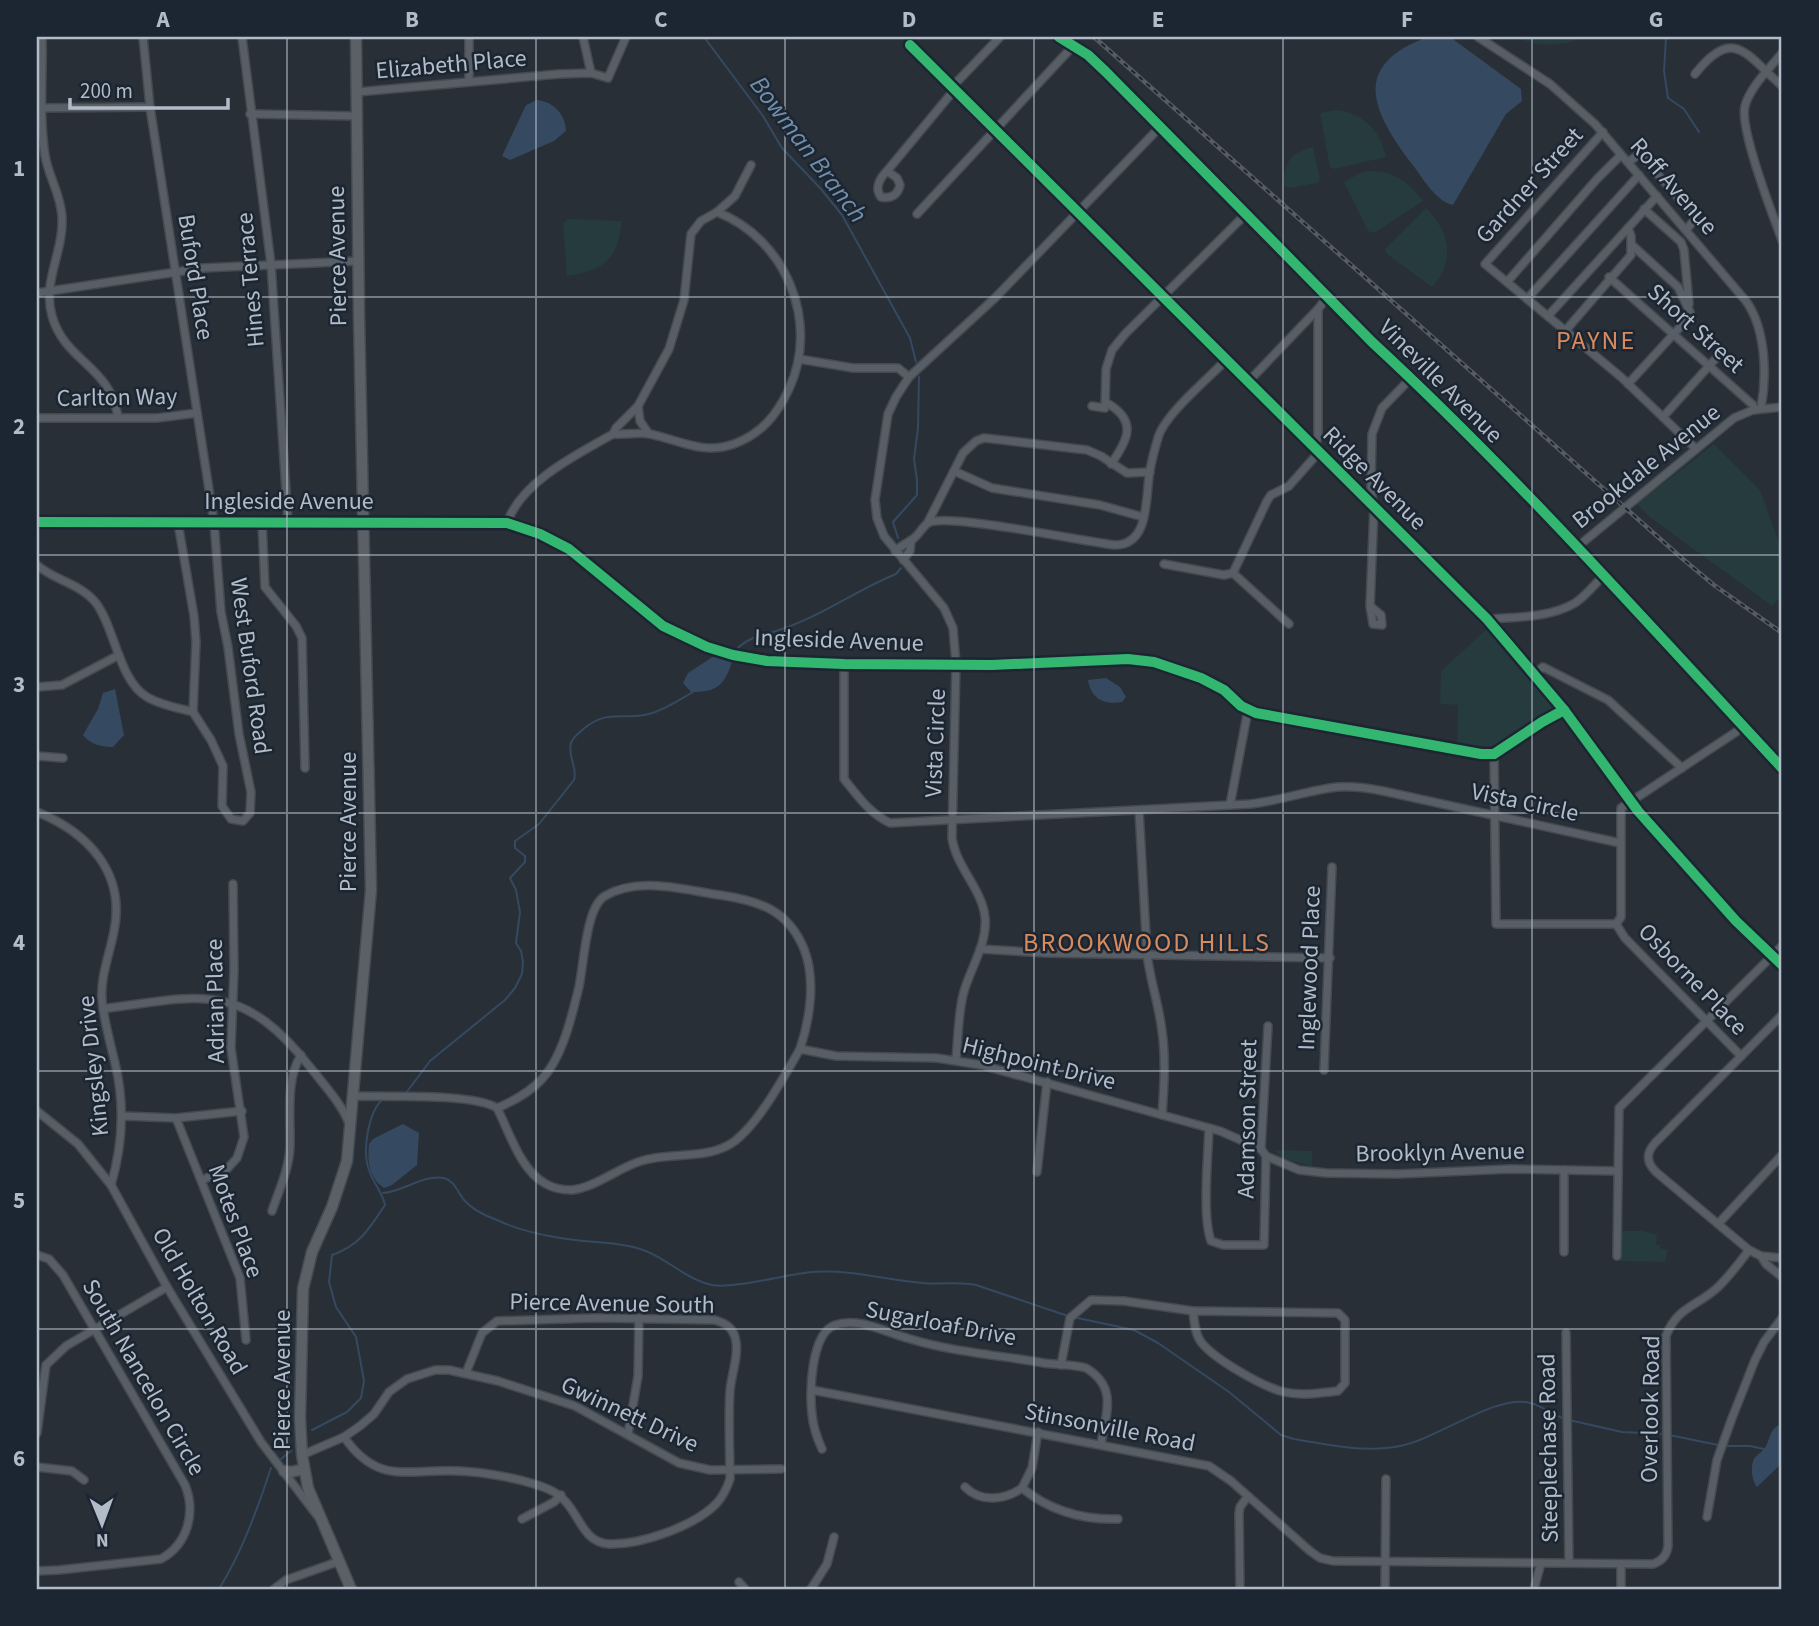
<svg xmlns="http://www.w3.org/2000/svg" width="1819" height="1626" font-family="'Source Sans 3',sans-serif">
<rect width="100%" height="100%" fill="#282f37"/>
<!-- green -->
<g fill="#253b3d">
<path d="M 1516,37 L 1584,37 C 1563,47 1537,47 1516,37 Z"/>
<path d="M 1335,110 C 1362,112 1380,130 1386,157 L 1334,169 L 1330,167 L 1320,113 Z"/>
<path d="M 1313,147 L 1320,179 L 1318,183 L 1289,188 L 1283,186 C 1285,161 1289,154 1313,147 Z"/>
<path d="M 1369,171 C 1395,171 1407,181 1423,201 L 1374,233 L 1368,231 L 1344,182 L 1360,173 Z"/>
<path d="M 1426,208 C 1450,232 1456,260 1432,287 L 1387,254 L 1385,249 Z"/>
<path d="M 568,219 L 622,221 C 617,260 605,270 567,276 L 563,223 Z"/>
<polygon points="1714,444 1760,490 1782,552 1782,595 1772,606 1651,518 1637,504"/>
<polygon points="1488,628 1556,706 1495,750 1457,745 1458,705 1440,704 1441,671"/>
<polygon points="1274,1150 1312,1151 1312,1166 1282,1158"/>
<polygon points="1621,1231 1643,1231 1657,1235 1656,1244 1660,1245 1660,1248 1668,1250 1665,1262 1619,1261"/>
</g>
<!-- water -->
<g fill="#354960">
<path d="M 1428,37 L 1450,37 L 1521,89 L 1522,101 L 1506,114 L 1453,205 C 1434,200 1424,179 1412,164 C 1372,111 1350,65 1428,37 Z"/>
<path d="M 537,100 C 554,102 565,114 566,131 L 554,141 L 510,160 L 502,156 L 526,105 Z"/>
<path d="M 717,654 L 729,657 L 732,662 C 724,686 717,692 691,692 L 683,683 L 688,673 Z"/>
<path d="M 1106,678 L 1120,687 L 1126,697 L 1122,702 C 1104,705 1091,699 1088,680 Z"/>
<path d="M 115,689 L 124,735 L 113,747 C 102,747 91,745 83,735 L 98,709 L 103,693 Z"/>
<path d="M 403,1124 L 419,1133 L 417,1165 L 392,1185 L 384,1188 C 369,1178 367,1161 369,1144 L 373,1139 Z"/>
<path d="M 1782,1424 L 1782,1463 L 1757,1487 C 1752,1481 1750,1467 1754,1459 C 1757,1454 1763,1452 1766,1446 C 1771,1436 1770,1428 1782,1424 Z"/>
</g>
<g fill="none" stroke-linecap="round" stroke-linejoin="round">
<!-- stream -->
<g stroke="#354960" stroke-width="2">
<polyline points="704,37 763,116 782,148 821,189 842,215 910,338 916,362"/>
<polyline points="1666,37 1664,71 1668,98 1684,109 1699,132"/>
<polyline points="898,538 893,522 917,495 917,480 914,459 918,428 919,377"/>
<path d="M 735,651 C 746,639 757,636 773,632 C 818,619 854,591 896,574 L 901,568"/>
<path d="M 406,1093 L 430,1061 L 505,1000 L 515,988 L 522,974 L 523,962 L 521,951 L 516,943 L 520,912 L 516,890 L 510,878 L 525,862 L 525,856 L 515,848 L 515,841 L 539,824 L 574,780 C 578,767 567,756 571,743 C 572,738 578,734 582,730 C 608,708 621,721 649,714 C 665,710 679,700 693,692"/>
<path d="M 383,1193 C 402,1192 424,1174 444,1178 C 455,1181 458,1193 465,1201 C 473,1210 486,1216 497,1220 C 524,1233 555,1238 584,1241 C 602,1243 619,1243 637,1248 C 664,1255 684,1279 712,1285 C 734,1289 787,1274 812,1272 C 854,1269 884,1280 923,1283 C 941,1285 958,1281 976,1285 L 1068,1316"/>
<path d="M 1073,1317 L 1134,1330 L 1158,1343 L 1229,1392 L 1281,1435 L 1294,1439 C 1329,1445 1365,1453 1400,1446 C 1435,1440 1498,1393 1530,1403 C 1542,1406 1553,1414 1564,1419"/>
<polyline points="1569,1420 1622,1432 1664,1434"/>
<path d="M 312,1430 L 347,1412 L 361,1398 L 364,1381 L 356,1337 L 336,1307 L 329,1282 L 332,1255 C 360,1245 369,1229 385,1205 C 382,1191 373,1183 369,1170 C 362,1151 368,1111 384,1098"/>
<polyline points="1669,1435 1718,1445"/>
<polyline points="1724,1446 1750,1446 1764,1449"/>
<polyline points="281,1459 292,1450"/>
<path d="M 219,1589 C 242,1552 257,1510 271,1468"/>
</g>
<defs>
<g id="minor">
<path d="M 42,37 C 43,75 39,117 45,155 C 48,176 61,194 62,217 C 64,252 42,281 52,316 C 65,362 110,365 118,417"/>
<polyline points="143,37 150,107 214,522 221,612 228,647 239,734 251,792 250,813 243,821 231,819 222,806 223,766 211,740 193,712 196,642 194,616 178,523"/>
<polyline points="242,37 271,264 288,521"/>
<polyline points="469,37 469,82"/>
<polyline points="583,37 591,73"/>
<path d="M 1478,37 L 1550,84 L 1595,124 L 1746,301 C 1766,329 1767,376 1761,408"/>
<polyline points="910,45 1487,619 1564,710 1638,811 1736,921 1782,965"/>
<path d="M 1782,53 C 1770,68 1750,87 1745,106 C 1739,128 1773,216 1782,240"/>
<path d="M 1695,74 C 1734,25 1746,55 1782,86"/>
<polyline points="952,87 1000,37"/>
<polyline points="357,92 559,74 591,73 608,78 626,37"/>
<polyline points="37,108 150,107"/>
<polyline points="250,114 356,116"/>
<polyline points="1603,132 1485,264 1621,377 1696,449"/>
<polyline points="1628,162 1640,154 1696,218 1686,230"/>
<polyline points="887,171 955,89"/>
<path d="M 887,171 L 897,178 L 900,185 C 898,195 891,199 881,197 C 874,188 880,178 887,171 Z"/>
<polyline points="1644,209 1681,242 1684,250 1689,304"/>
<polyline points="917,214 1074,45"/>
<polyline points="1609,277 1753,405 1755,410"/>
<polyline points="1507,282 1597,179 1621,155"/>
<polyline points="37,293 203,268 358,261"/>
<polyline points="1527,299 1639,175"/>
<polyline points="1548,316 1628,228"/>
<polyline points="1566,330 1631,255 1631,236 1628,228 1657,196"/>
<polyline points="799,359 853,368 898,368 909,377"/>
<polyline points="1248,382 1317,310"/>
<polyline points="1628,384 1681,326 1690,312 1678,287 1632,245"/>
<path d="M 1107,403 C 1138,421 1128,440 1111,464"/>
<polyline points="638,406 640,421 649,434"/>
<polyline points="1092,406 1105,408 1106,369 1112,350 1125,334 1246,214"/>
<polyline points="1663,417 1718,356"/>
<polyline points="37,418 157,418 197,413"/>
<path d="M 613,434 C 625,435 638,432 650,434 C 679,440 703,455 734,444 C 761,434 777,415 789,389 C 820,322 786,239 717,212"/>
<polyline points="1315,448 1318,436 1318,309 1328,296"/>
<polyline points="954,471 992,488 1100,505 1143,517"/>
<polyline points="37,522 507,523 540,534 569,549 663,626 707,647 733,655 767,661 844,664 992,665 1128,659 1154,662 1201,678 1224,690 1241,706 1256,713 1481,754 1494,754 1542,722 1564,710"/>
<polyline points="262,522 265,587 296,626 302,638 305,768"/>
<polyline points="928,522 963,453 976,441 984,438 1002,440 1087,450 1101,456 1127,473 1150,472"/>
<path d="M 507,523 C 521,482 576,455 613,434 L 616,428 L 638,406 L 669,349 L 684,300 L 691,234 L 701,221 L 717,212 L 735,196 L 751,165"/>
<polyline points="1576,548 1734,418 1753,410 1782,407"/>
<path d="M 895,551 C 901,546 907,543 913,539 C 919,535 922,527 928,523 C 944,512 1086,542 1115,545 C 1151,545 1145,495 1150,470 C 1152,459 1155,448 1158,438 C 1164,415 1208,379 1226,360"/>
<polyline points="903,560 910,551 911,541"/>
<polyline points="1164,564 1224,575 1233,573 1289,624"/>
<path d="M 37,565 C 55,581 80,583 96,603 C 115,628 119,681 147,697 C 160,705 178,708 193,712"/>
<polyline points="1233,573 1267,501 1271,495 1289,486 1319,452"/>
<polyline points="1370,606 1381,615 1382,625 1373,624 1370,606 1374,508 1371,489 1372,434 1382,408 1411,378"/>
<path d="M 1487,619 C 1515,617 1550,618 1575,603 C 1586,596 1594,585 1603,576"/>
<path d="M 844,664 L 844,779 C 857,795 870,814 890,823 L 1250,804 C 1280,801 1308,790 1338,787 C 1353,786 1368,788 1383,791 L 1620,843"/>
<polyline points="1533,675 1543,667 1608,700 1682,768"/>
<polyline points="37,687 62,685 119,655"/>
<polyline points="1494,754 1496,924 1616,924 1625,938 1741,1056"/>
<polyline points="37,756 63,758"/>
<polyline points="1230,805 1248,710"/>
<path d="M 1139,810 L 1147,954 C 1150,980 1159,1005 1162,1031 C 1166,1059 1164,1087 1162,1115"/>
<path d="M 37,812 C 87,832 126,872 114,931 C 110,953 100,977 102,1000 C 104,1021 110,1042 115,1063 C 125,1104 123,1144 111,1185"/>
<polyline points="1616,924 1621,917 1621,808 1736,732 1742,726"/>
<polyline points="980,949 1047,953 1330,958"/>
<path d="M 103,1009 C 202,995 242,981 310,1067 C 324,1085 343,1105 350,1126"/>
<path d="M 1782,1015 L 1655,1143 C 1646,1153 1646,1162 1656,1172 L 1749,1250 L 1761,1256 L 1782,1258"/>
<polyline points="800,1049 836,1056 937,1058 981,1065 1220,1131 1261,1149"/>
<path d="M 956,1060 C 958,1039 958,1016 963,995 C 969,970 988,944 985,917 C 982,889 956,867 952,838 L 956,664 L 953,628 L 944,608 L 884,536 L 877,518 L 875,500 L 888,414 L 896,397 L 909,377 L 995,298 L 1160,127"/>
<polyline points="1324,1070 1332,867"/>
<path d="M 354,1096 C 387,1097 473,1093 497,1108 C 514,1101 529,1093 542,1079 C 562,1058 571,1019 578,991 C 584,969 585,907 605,896 C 639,876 684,890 720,895 C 760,901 788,910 804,949 C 816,979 810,1019 800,1049 C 783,1078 761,1120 735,1141 C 708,1161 671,1151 641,1161 C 618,1168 596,1187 572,1190 C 563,1190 553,1188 546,1184 C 520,1170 510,1133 497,1108"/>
<polyline points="37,1111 78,1144 111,1185 167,1287 261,1442 319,1518"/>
<polyline points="122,1116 176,1118 242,1111"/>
<polyline points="176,1118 240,1278 246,1340"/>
<path d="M 1209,1128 C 1208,1157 1202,1216 1211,1241 L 1223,1245 L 1264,1245 L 1266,1156 L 1261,1149 L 1268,1026"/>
<polyline points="1266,1156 1299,1170 1326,1173 1398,1174 1510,1169 1618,1171"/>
<polyline points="1037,1172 1047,1082"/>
<polyline points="202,1180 227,1169 237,1158 244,1137 231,1048 234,970 233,884"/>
<path d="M 272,1211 C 279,1190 289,1169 290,1147 C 291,1117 285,1081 301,1055"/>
<polyline points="1718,1224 1782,1155"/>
<polyline points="1564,1252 1564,1170"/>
<path d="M 37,1255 L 49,1259 L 63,1275 L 185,1485 C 196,1512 188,1544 161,1559 L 59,1570 L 37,1571"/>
<polyline points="1617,1256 1619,1108 1782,946"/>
<polyline points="1761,1256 1766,1264 1782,1277"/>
<path d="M 1193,1311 L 1338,1313 L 1345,1320 L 1345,1383 L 1338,1391 C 1320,1393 1301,1396 1284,1392 C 1263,1387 1214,1359 1201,1342 C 1195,1334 1194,1321 1193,1311 Z"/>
<polyline points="1566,1333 1569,1563"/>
<polyline points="1061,1365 1070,1318 1091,1300 1124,1301 1193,1311"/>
<path d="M 812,1390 L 1209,1466 L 1231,1481 L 1310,1551 L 1320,1558 L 1333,1561 L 1653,1564 C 1662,1561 1667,1555 1668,1546 L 1666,1336 C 1677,1307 1696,1307 1717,1288 C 1729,1277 1739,1263 1749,1250"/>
<polyline points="37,1433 46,1365 66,1346 167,1287"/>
<polyline points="628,1434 638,1376 639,1318"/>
<path d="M 344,1437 C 379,1487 409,1468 459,1471 C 485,1472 524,1479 548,1489 C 581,1503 577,1542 609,1544 C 641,1545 695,1526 717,1503 C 723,1496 727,1488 730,1479 C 730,1450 728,1420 730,1391 C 731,1375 740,1353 735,1337 C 732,1327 725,1323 715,1320 L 596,1318 L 497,1321 L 482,1333 L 466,1373"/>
<path d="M 822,1449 C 817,1438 813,1426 812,1414 C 809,1393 811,1333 835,1325 C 859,1317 885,1332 907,1338 C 951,1352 999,1355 1044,1363 C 1058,1365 1073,1364 1086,1368 C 1118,1387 1106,1414 1101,1444"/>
<polyline points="302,1455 344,1437 360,1426 374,1414 389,1392 407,1379 435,1370 449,1370 498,1381 575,1406 679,1463 710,1470 781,1469"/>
<polyline points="37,1467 72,1471 84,1480"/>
<path d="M 965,1487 C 981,1503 1005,1500 1022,1488 L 1032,1468 L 1038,1432"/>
<path d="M 1022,1488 C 1049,1510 1083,1520 1118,1519"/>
<polyline points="1707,1517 1717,1460 1732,1418 1755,1360 1764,1342 1782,1318"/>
<polyline points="522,1519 554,1502 561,1495"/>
<polyline points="739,1582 745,1589"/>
<polyline points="274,1589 286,1580 340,1561"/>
<polyline points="811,1589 827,1564 834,1537"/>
<polyline points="1240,1589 1239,1513 1240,1507 1248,1496"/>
<polyline points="1385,1589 1386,1479"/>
<polyline points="1534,1589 1541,1563"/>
<polyline points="1621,1589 1621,1564"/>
</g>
<g id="major">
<path d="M 1059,37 L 1088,55 L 1106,72 L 1372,342 C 1517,476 1648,624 1782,768"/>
<polyline points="284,1471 291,1472 304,1469"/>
<polyline points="351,1589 308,1488 302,1455 300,1418 303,1289 312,1252 332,1207 347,1161 371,890 359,316 356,37"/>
</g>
</defs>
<!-- minor casing -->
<use href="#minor" stroke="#454a50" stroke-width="10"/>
<!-- major casing -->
<use href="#major" stroke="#434a51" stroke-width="13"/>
<!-- minor -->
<use href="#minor" stroke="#585e65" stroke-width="7"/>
<!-- major -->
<use href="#major" stroke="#5b6066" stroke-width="10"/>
<defs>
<polyline id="rail" points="1094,37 1684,560 1714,585 1782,633"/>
</defs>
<!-- rail casing -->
<use href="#rail" stroke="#575c62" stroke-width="4.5"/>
<!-- rail -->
<use href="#rail" stroke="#1c2632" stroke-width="2" stroke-dasharray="5" stroke-linecap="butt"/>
<defs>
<g id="cycleway">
<path d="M 1059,37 L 1088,55 L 1106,72 L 1372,342 C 1517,476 1648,624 1782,768"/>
<polyline points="910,45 1487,619 1564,710 1638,811 1736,921 1782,965"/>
<polyline points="37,522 507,523 540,534 569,549 663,626 707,647 733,655 767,661 844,664 992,665 1128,659 1154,662 1201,678 1224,690 1241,706 1256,713 1481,754 1494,754 1542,722 1564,710"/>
</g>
</defs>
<!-- cycleway casing -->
<use href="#cycleway" stroke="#1c2632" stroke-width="15"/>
<!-- cycleway -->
<use href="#cycleway" stroke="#33b770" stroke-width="10"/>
</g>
<!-- grid -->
<path fill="none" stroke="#b2bcc8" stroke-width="2" stroke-opacity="0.55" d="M 287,37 L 287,1589M 536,37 L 536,1589M 785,37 L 785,1589M 1034,37 L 1034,1589M 1283,37 L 1283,1589M 1532,37 L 1532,1589M 37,297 L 1782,297M 37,555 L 1782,555M 37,813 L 1782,813M 37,1071 L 1782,1071M 37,1329 L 1782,1329"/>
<g text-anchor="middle" stroke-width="5" stroke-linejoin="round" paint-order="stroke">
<!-- street labels -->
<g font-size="24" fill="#b2bcc8" stroke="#1c2632">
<text transform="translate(451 64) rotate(-5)" y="8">Elizabeth Place</text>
<text transform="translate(1529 185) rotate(-48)" y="8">Gardner Street</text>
<text transform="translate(1674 186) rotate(49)" y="8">Roff Avenue</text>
<text transform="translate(337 256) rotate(-91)" y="8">Pierce Avenue</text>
<text transform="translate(196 277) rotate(81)" y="8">Buford Place</text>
<text transform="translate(250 280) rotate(-95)" y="8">Hines Terrace</text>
<text transform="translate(1696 328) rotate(42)" y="8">Short Street</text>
<text transform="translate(1441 381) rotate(45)" y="8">Vineville Avenue</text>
<text transform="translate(117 397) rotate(-1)" y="8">Carlton Way</text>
<text transform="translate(1646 466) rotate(-39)" y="8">Brookdale Avenue</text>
<text transform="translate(1375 478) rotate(45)" y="8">Ridge Avenue</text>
<text x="289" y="509">Ingleside Avenue</text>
<text transform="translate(839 640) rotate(2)" y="8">Ingleside Avenue</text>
<text transform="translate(251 666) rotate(82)" y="8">West Buford Road</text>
<text transform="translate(935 743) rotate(-88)" y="8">Vista Circle</text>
<text transform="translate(1525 802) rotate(12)" y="8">Vista Circle</text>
<text transform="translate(348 822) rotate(-90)" y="8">Pierce Avenue</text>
<text transform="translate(1309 968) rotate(-88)" y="8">Inglewood Place</text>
<text transform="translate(1693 979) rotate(46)" y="8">Osborne Place</text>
<text transform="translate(215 1001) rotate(-91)" y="8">Adrian Place</text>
<text transform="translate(1039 1063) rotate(14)" y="8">Highpoint Drive</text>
<text transform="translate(93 1066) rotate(-96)" y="8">Kingsley Drive</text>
<text transform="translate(1247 1119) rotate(-89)" y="8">Adamson Street</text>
<text transform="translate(1440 1152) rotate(-1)" y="8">Brooklyn Avenue</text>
<text transform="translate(236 1221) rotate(70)" y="8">Motes Place</text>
<text transform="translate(200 1301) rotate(60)" y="8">Old Holton Road</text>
<text transform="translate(612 1303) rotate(1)" y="8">Pierce Avenue South</text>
<text transform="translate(941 1323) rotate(11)" y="8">Sugarloaf Drive</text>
<text transform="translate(144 1377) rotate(60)" y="8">South Nancelon Circle</text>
<text transform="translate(282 1380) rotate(-90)" y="8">Pierce Avenue</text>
<text transform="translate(1650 1409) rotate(-89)" y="8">Overlook Road</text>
<text transform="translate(630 1414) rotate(25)" y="8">Gwinnett Drive</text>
<text transform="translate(1110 1427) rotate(11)" y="8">Stinsonville Road</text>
<text transform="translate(1548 1448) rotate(-91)" y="8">Steeplechase Road</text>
</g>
<!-- water labels -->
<g font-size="26" font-style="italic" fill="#718fac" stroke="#1c2632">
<text transform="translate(809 149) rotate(53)" y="9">Bowman Branch</text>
</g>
<!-- neighbourhood labels -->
<g font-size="26" letter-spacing="2" fill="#d78b5e" stroke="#1c2632">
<text x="1596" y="349">PAYNE</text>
<text x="1147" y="951">BROOKWOOD HILLS</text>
</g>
</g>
<!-- border -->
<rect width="1819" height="1626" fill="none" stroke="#1c2632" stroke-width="77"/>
<!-- north arrow -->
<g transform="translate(102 1524) rotate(179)" stroke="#1c2632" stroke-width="5" paint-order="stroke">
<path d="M0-5L12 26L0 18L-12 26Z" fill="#b2bcc8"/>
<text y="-10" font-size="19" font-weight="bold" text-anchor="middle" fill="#b2bcc8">N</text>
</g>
<!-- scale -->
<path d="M70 98v10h158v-10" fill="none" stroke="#b2bcc8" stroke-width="3.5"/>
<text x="80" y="98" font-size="21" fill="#b2bcc8" stroke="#1c2632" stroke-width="5" paint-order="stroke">200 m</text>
<rect x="38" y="38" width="1742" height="1550" fill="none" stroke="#b2bcc8" stroke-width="2.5"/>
<g font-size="23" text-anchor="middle" font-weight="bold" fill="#b2bcc8">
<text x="163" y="27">A</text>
<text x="412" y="27">B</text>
<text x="661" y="27">C</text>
<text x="909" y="27">D</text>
<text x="1158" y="27">E</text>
<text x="1407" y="27">F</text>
<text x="1656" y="27">G</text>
<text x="19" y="176">1</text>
<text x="19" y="434">2</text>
<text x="19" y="692">3</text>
<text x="19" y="950">4</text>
<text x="19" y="1208">5</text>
<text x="19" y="1466">6</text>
</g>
</svg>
